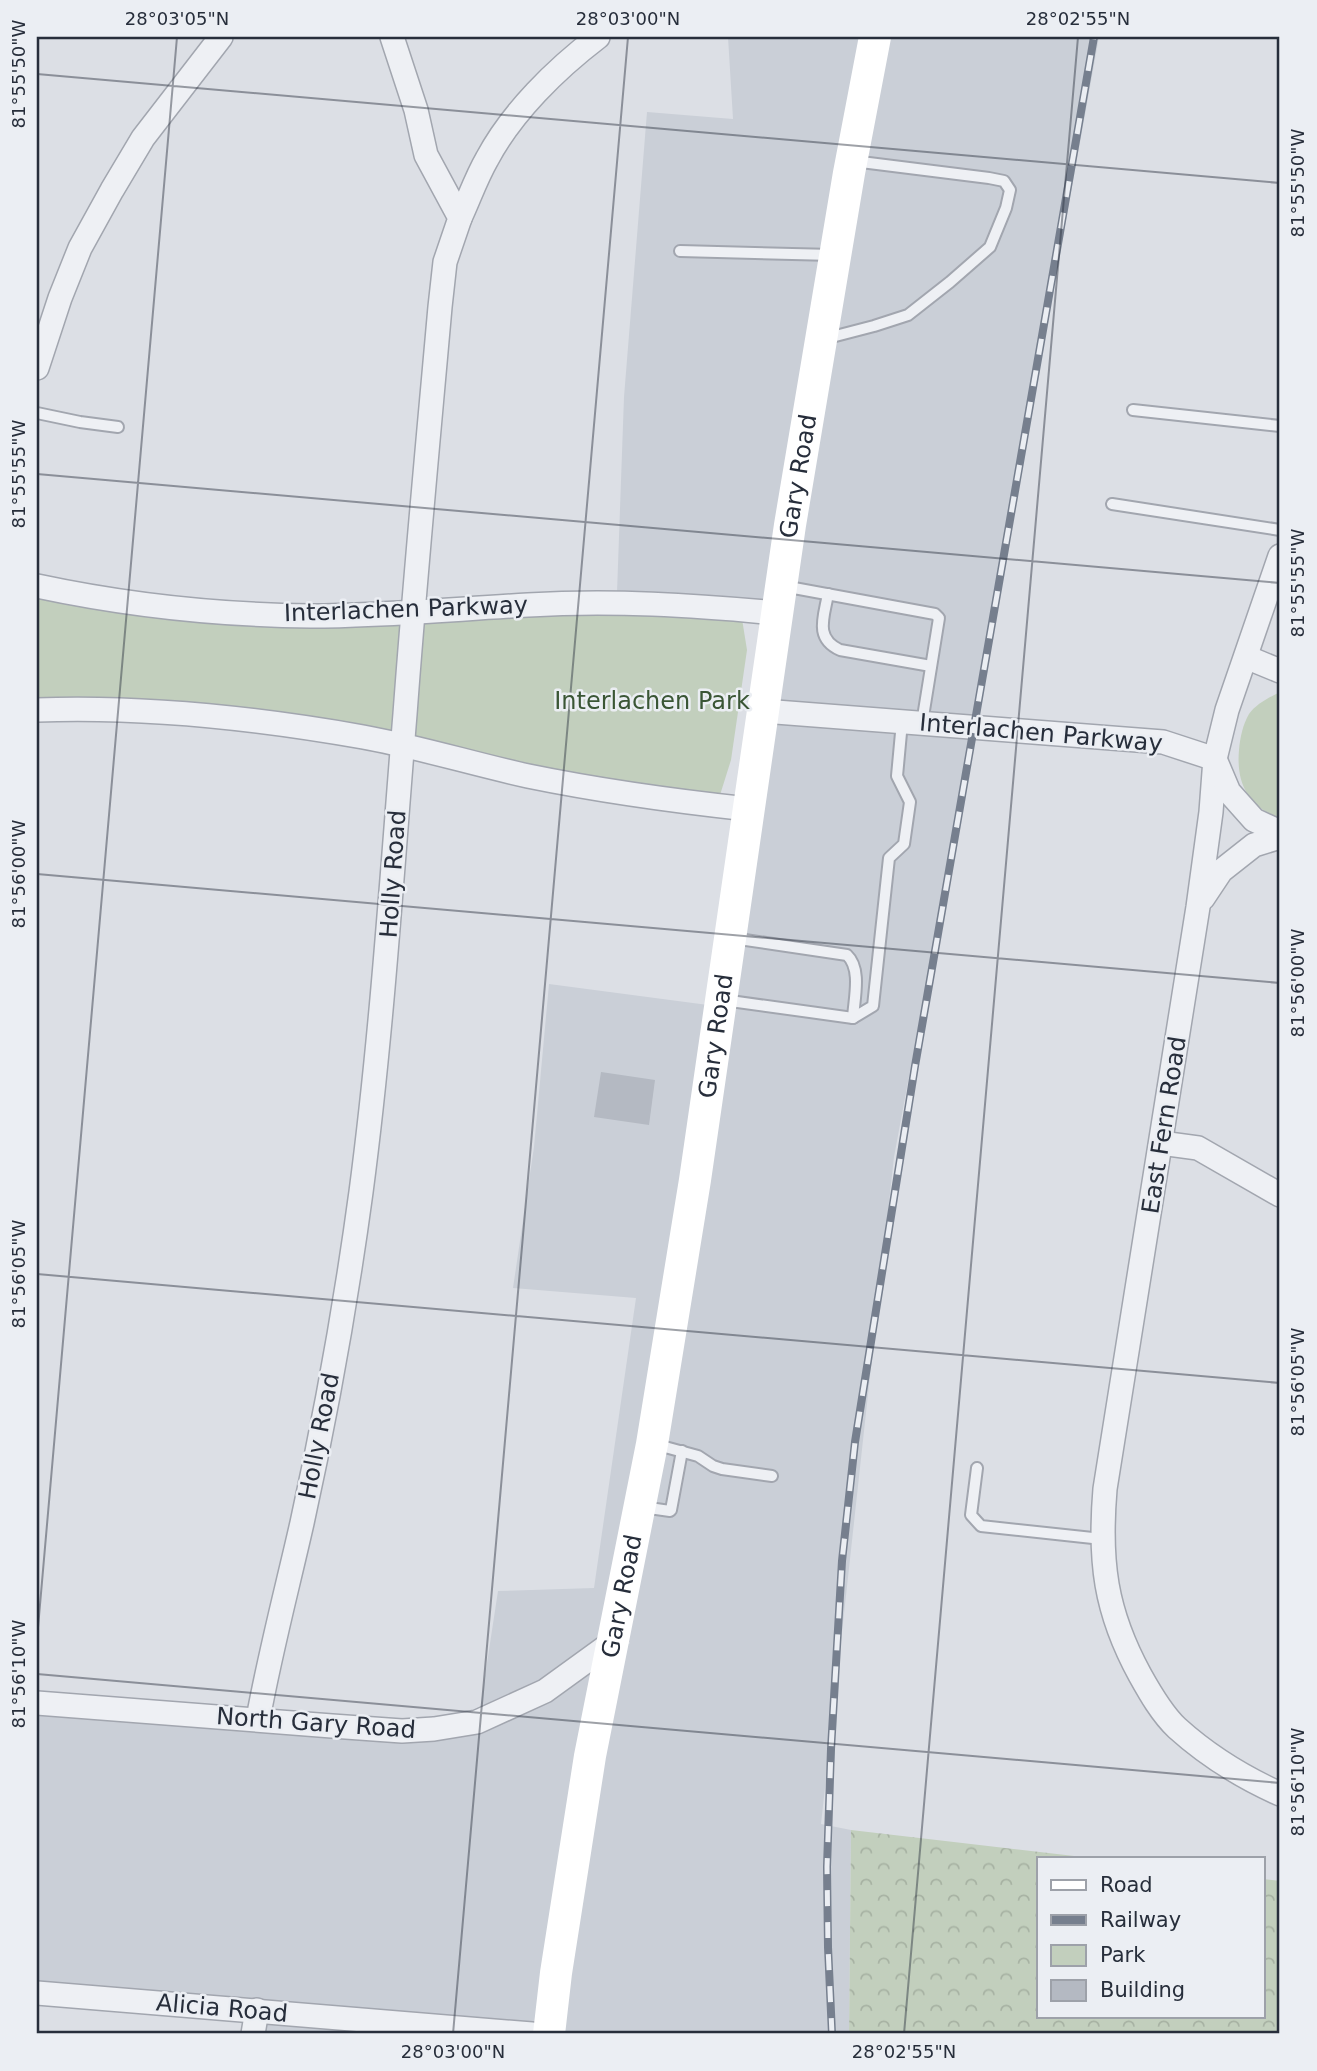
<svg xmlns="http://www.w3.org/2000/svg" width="1317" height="2071" font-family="'DejaVu Sans',sans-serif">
<defs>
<pattern id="forest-crowns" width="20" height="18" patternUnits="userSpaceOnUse" patternTransform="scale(1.75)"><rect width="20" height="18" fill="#c2cfbd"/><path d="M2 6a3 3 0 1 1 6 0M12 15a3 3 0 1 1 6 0" fill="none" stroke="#a7b2a3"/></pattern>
</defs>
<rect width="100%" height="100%" fill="#dcdfe5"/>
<!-- built -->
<g fill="#cacfd7">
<polygon points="728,37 863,37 767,602 681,594 617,593 624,397 647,112 733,119"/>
<polygon points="886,37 1099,37 976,719 776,702"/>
<polygon points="772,722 972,738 894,1157 821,1824 851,1830 849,2034 561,2034 567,1974 624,1647 630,1643 626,1639"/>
<polygon points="549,984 708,1005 684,1179 603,1636 539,1683 480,1709 498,1591 594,1588 636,1298 513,1288 534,1147"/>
<polygon points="597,1666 539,2025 247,1999 37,1983 37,1713 403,1741"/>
<polygon points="266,2021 421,2034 265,2034"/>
</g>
<!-- forest -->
<polygon fill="url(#forest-crowns)" points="851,1830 1100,1859 1039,1859 1039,2017 1263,2017 1263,1879 1280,1881 1280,2034 849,2034"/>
<!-- park -->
<g fill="#c2cfbd">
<polygon points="37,597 67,604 213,620 435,623 581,611 742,619 747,650 731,760 720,795 583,779 364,731 37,704"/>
<path d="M 1280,692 L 1280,818 C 1248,807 1236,783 1239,750 C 1240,738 1243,724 1249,714 C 1256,704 1270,697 1280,692 Z"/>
</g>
<!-- building -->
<polygon fill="#b4b9c2" points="601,1072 655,1080 649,1125 594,1117"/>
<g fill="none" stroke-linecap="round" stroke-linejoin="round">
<defs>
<g id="lane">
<polyline points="680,251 833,255"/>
<polyline points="824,339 874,326 908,315 950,282 990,247 1006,208 1010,190 1004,181 989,178 853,161"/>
<polyline points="1133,410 1280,426"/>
<polyline points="37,413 80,422 118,427"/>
<polyline points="1112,504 1280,530"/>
<polyline points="783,586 935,614 939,618 922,723"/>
<path d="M 828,594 C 824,617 814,638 840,650 L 931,666"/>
<path d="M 732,938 L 847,955 C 862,969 854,999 853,1018"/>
<polyline points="723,1000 853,1018 873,1006 889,858 904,844 910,802 897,776 902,722"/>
<polyline points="654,1444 698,1456 713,1466 722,1469 772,1476"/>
<polyline points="977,1468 971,1515 981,1526 1102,1539"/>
<polyline points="642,1507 670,1511 671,1510 682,1451"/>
</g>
<g id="street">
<path d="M 460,218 C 469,199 476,178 487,159 C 512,112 556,69 598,37"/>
<polyline points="37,368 60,298 80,248 112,190 143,138 221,37"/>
<path d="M 1280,556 L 1227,710 L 1215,759 L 1211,812 L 1198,907 L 1105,1489 C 1099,1561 1105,1611 1140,1675 C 1150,1693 1162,1714 1177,1728 C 1208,1756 1242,1777 1280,1794"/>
<path d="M 37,586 C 126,605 219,615 311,616 C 383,616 455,609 528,605 C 612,600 693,605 776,613"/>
<polyline points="1246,657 1280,671"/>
<path d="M 37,710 C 146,706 255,718 363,737 C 419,747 473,764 528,776 C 601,791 674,801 748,809"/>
<polyline points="763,711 1163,742 1215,759 1229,792 1254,820 1280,832"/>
<polyline points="1203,898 1221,871 1254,845 1280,837"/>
<polyline points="1161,1143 1198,1148 1280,1195"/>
<polyline points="37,1703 332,1726 402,1731 434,1729 477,1722 545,1691 614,1641"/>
<path d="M 258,1719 C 270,1653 287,1589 302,1523 C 326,1414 346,1303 361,1192 C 382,1033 392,873 405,714 C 415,578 428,442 440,307 L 445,262 L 460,218 L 426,155 L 416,110 L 392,37"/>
<polyline points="37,1993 532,2034"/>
<polyline points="253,2034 257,2010"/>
</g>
</defs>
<!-- lane casing -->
<use href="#lane" stroke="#a2a6af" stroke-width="14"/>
<!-- street casing -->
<use href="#street" stroke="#a2a6af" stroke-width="26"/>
<!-- lane -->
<use href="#lane" stroke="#eef0f4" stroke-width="10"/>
<!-- street -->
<use href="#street" stroke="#eef0f4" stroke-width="23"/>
<!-- secondary -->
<path stroke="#fff" stroke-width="32" id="s1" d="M 549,2034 L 556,1973 L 590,1756 L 652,1444 L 695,1180 L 790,525 L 849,173 L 875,37"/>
<defs>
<polyline id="rail" points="832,2034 828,1947 827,1867 831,1749 842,1561 855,1442 915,1066 1094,37"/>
</defs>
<!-- rail casing -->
<use href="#rail" stroke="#767f8e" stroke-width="8"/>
<!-- rail -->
<use href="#rail" stroke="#ebeef3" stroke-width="5" stroke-dasharray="16" stroke-linecap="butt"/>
</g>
<!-- ticks -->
<path fill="none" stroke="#272e3b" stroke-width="2" stroke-opacity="0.45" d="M 37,74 L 1280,183M 37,474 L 1280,583M 37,874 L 1280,983M 37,1274 L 1280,1383M 37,1639 L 177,37M 37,1674 L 1280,1783M 453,2034 L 628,37M 904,2034 L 1078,37"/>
<g text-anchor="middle" stroke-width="5" stroke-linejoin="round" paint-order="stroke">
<!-- street labels -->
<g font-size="24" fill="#272e3b" stroke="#ebeef3">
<text dy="8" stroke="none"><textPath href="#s1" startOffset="1578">Gary Road</textPath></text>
<text transform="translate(406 609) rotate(-2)" y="8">Interlachen Parkway</text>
<text transform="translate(1041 733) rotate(5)" y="8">Interlachen Parkway</text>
<text transform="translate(393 874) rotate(-86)" y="8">Holly Road</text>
<text dy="8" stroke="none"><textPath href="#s1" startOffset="1012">Gary Road</textPath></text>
<text transform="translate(1164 1125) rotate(-81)" y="8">East Fern Road</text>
<text transform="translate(319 1436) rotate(-79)" y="8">Holly Road</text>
<text dy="8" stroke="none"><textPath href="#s1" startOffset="444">Gary Road</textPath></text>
<text transform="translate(316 1723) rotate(4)" y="8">North Gary Road</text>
<text transform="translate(222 2008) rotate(5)" y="8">Alicia Road</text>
</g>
<!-- park labels -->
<g font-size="24" fill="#3a5635" stroke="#ebeef3">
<text x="652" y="709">Interlachen Park</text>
</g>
</g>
<!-- border -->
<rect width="1317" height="2071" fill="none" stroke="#ebeef3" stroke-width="77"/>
<!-- legend -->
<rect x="1037" y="1857" width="228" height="161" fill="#ebeef3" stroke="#9da1a9" stroke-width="2"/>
<rect x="1051" y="1880" width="35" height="10" fill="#ffffff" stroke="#9da1a9" stroke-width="2"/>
<text x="1100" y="1892" font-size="21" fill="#272e3b">Road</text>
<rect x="1051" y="1915" width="35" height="10" fill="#767f8e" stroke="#9da1a9" stroke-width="2"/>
<text x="1100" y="1927" font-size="21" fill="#272e3b">Railway</text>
<rect x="1051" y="1945" width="35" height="21" fill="#c2cfbd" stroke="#9da1a9" stroke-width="2"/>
<text x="1100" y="1962" font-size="21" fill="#272e3b">Park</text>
<rect x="1051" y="1980" width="35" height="21" fill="#b4b9c2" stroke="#9da1a9" stroke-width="2"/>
<text x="1100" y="1997" font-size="21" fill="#272e3b">Building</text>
<rect x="38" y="38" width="1240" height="1994" fill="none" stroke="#272e3b" stroke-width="2.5"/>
<g font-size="18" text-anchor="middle" fill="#272e3b">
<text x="177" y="25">28°03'05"N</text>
<text x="628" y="25">28°03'00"N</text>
<text x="1078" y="25">28°02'55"N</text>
<text transform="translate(19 74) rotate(-90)" y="6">81°55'50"W</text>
<text transform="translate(1298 183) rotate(-90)" y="6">81°55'50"W</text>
<text transform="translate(19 474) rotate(-90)" y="6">81°55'55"W</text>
<text transform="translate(1298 583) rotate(-90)" y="6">81°55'55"W</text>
<text transform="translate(19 874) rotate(-90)" y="6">81°56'00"W</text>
<text transform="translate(1298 983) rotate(-90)" y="6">81°56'00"W</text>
<text transform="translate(19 1274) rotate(-90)" y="6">81°56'05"W</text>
<text transform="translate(1298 1382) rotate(-90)" y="6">81°56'05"W</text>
<text transform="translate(19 1674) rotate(-90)" y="6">81°56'10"W</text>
<text transform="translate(1298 1782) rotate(-90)" y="6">81°56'10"W</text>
<text x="453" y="2058">28°03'00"N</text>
<text x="904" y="2058">28°02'55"N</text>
</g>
</svg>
